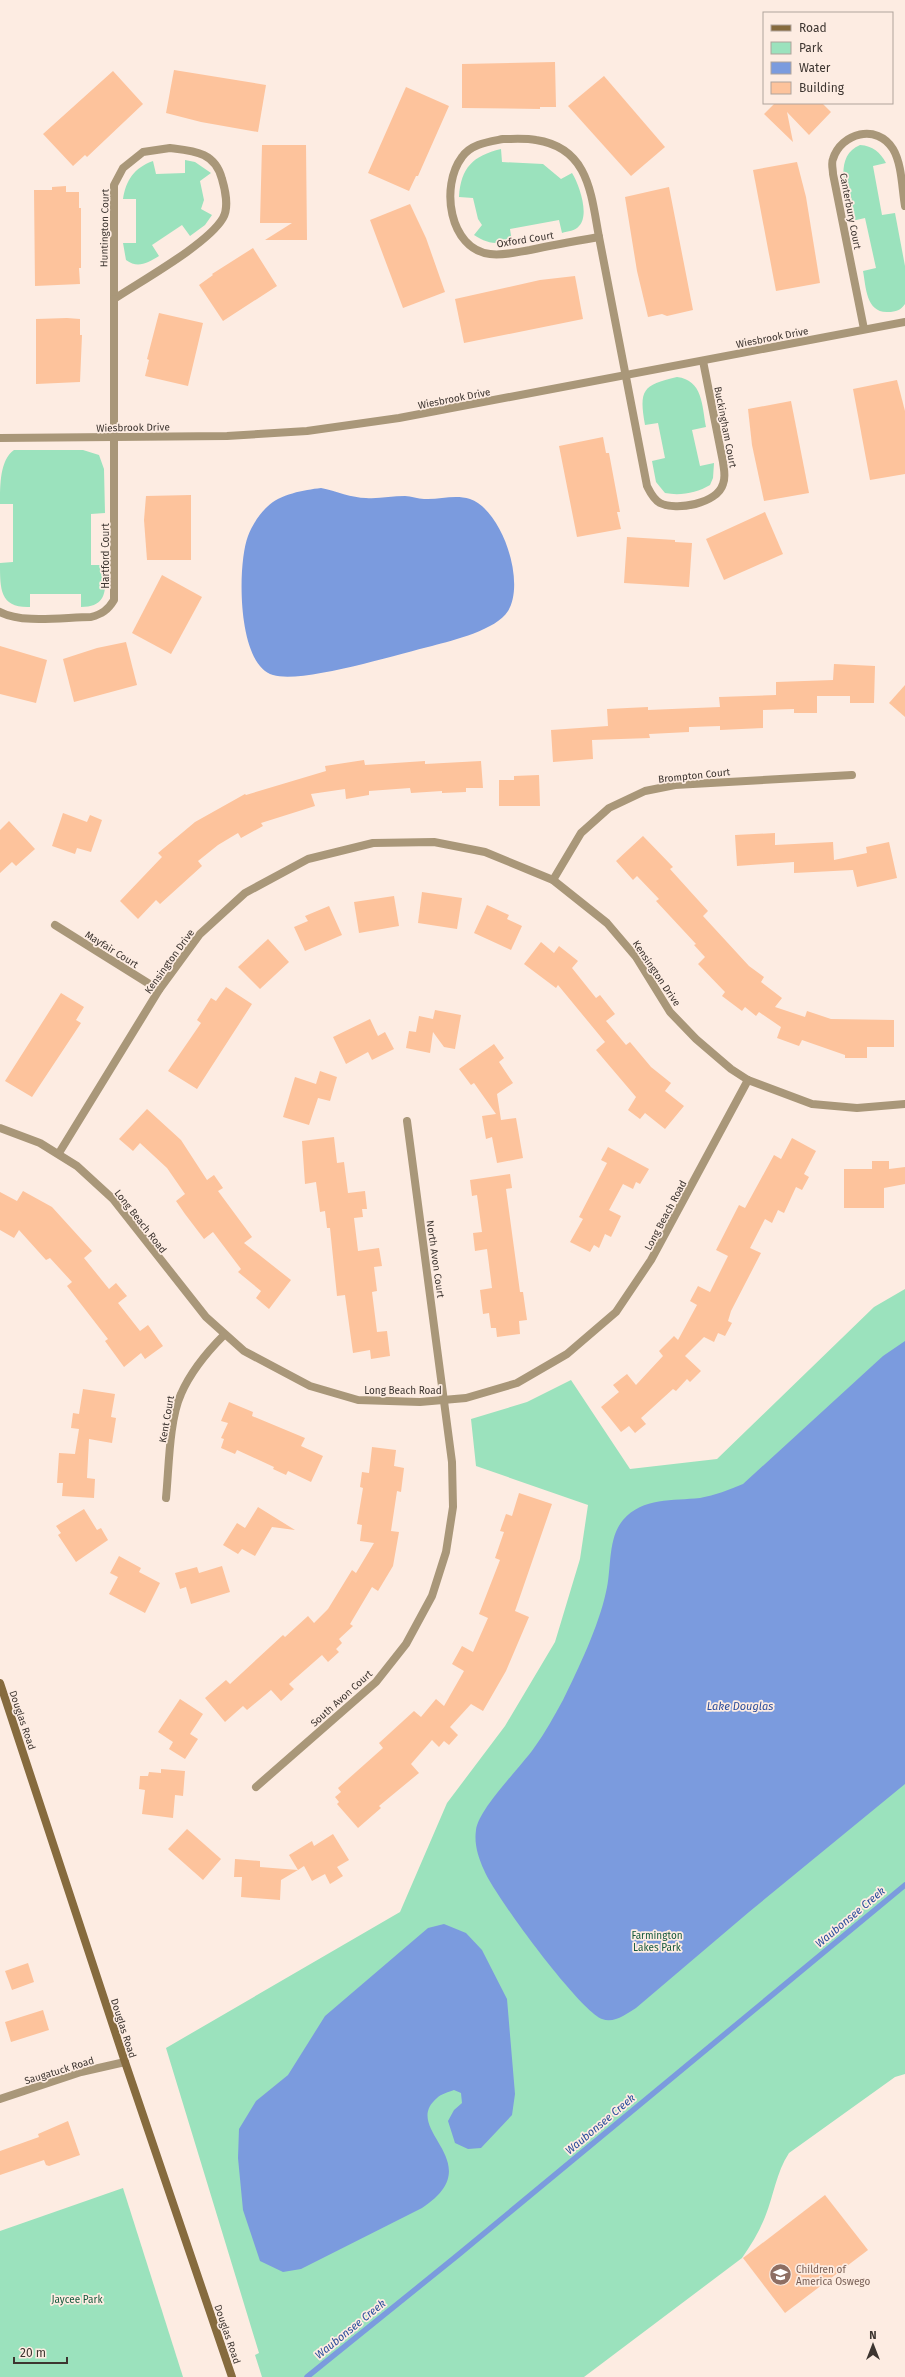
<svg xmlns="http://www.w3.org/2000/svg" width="905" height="2377" font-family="'Fira Sans',sans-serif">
<rect width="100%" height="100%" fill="#fdece2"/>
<!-- green -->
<g fill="#9be2bd">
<path d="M 860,145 C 873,146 880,152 886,163 L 873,166 L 882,215 L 895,213 L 905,266 L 905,304 C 901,310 896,312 888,312 C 866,313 866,287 863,271 L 876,268 L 865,218 L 852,221 C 848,198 831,157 860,145 Z"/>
<path d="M 501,149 L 502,162 L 543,164 L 561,179 L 572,173 C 579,184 590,215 579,226 C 575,231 568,231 562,233 L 559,220 L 510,229 L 512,242 C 497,244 487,244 474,235 L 482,225 L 478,219 L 473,198 L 459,197 C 461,167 473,156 501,149 Z"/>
<path d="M 185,160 L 195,162 L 211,173 L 200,181 L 204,200 L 201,209 L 212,215 L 205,225 L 190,236 L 182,225 L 152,245 L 159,256 C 147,263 138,269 126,260 L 123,243 L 136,243 L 136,199 L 123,199 C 126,180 134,168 153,161 L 156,174 L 185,173 Z"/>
<path d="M 677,377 C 703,380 702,406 706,427 L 692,430 L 700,466 L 714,463 L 713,478 L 710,485 C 697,493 680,496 665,493 L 656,482 L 652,461 L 665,458 L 658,423 L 645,425 C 639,390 642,385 677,377 Z"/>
<path d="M 14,450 L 83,450 L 99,455 L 104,469 L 105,513 L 91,514 L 91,565 L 105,565 C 105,586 110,607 81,607 L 81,594 L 30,594 L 30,607 C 0,608 0,590 0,563 L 13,562 L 13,504 L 0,504 C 0,484 0,460 14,450 Z"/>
<path d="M 905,1289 L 905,2074 L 895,2077 L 789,2153 C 776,2173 774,2195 765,2217 C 759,2232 751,2245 742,2258 L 584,2377 L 262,2377 L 255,2355 L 259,2353 L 166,2048 L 400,1912 L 447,1803 L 505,1726 L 555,1642 L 580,1559 L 588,1505 L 476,1466 L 471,1419 L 527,1402 L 571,1380 L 630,1469 L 717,1459 L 874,1307 Z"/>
<polygon points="123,2188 183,2377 0,2377 0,2231"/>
</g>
<!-- water -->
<g fill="#7b9bde">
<path d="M 321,488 C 336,491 352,498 366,498 C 379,499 392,496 405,496 C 411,496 418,499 424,499 C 440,500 454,494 470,499 C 502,510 526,582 508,611 C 496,630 454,640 432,646 C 398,654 303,684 273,675 C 237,665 237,565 248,536 C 252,526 259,514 267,507 C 280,494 304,490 321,488 Z"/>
<path d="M 905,1341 L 905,1784 L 749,1912 L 636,2008 C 626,2014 614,2024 602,2019 C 579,2010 494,1895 484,1870 C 478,1857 474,1844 476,1830 C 479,1808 520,1768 534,1748 C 545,1733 554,1716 563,1700 C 578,1670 599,1625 606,1592 C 612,1569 607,1539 623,1520 C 643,1497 673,1501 700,1498 C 715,1495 729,1490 743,1484 L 883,1356 Z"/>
<path d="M 444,1924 L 466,1933 L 482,1950 L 507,1999 L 515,2094 L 512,2115 L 481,2148 L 468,2149 L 455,2143 L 448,2121 L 454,2110 L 462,2103 L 461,2093 L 454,2090 C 449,2092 441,2094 437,2098 C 399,2130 492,2162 422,2208 L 301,2269 L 283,2272 L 260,2261 L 243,2210 L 238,2158 L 239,2129 L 256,2101 L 288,2075 L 325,2016 L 428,1928 Z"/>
</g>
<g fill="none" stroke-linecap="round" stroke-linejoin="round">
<!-- stream -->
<polyline stroke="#7b9bde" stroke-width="5.5" points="307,2377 458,2255 905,1885"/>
</g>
<!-- building -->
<g fill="#fdc39c">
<polygon points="555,62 556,107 540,107 540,109 462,108 462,64"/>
<polygon points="174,70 266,85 258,132 201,122 166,113"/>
<polygon points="113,71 143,104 87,157 85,155 73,166 43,134"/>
<polygon points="604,76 665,147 631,176 568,106"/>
<polygon points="406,87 449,106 418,176 416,176 409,191 368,173"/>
<polygon points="775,103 822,103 831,112 809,135 787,112 793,142 764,114"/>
<polygon points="262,145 306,145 307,240 265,240 292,223 260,223"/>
<polygon points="797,162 806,197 820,283 776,291 753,170"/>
<polygon points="66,186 66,192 79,192 79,208 81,208 81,268 79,268 80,284 35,286 34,190 52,190 52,187"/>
<polygon points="669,187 693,310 667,316 662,314 648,317 637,271 625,197"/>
<polygon points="410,204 426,238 445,292 403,308 370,220"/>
<polygon points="253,248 277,286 223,321 199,285 213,275 212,274"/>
<polygon points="575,276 583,319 464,343 455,299 540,280"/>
<polygon points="159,313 203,323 188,386 145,376 149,360 147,359"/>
<polygon points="67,318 80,319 80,335 82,335 80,382 36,384 36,319"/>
<polygon points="897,380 905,411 905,474 870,480 853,389"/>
<polygon points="791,401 809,493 764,501 752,445 748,409"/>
<polygon points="603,437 606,453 609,453 620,512 617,512 621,529 577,537 559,446"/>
<polygon points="191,495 191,560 147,560 144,520 146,496"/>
<polygon points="765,512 783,554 724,580 706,539"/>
<polygon points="627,537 675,540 675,542 692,543 689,587 624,583"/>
<polygon points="162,575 202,597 171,654 132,633"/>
<polygon points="126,642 137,685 74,702 63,659 97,648"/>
<polygon points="0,646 47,660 36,703 0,694"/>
<polygon points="834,664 875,666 874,703 850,703 850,696 817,696 817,713 794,713 794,709 763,710 763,728 720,730 720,726 689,727 689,732 649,734 650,738 592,740 593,759 553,762 551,730 608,726 607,709 648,707 648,710 720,707 719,697 776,695 776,682 833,680"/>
<polygon points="905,685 905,717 889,703"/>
<polygon points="364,760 365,765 425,761 425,764 481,761 483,788 466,788 466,792 442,793 442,791 411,793 410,788 369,791 369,795 346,799 345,789 311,794 315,806 261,823 263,826 241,838 238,833 218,845 198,861 202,866 160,904 156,900 138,919 120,901 162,857 158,853 195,822 245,794 246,795 326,771 325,766"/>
<polygon points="539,775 540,806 499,806 499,780 514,780 514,776"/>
<polygon points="63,813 87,822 90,815 102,820 91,852 77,848 75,854 52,846"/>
<polygon points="9,821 35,849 16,866 12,862 0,873 0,830"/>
<polygon points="775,833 775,845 833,842 834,860 867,853 866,847 889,842 897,878 857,887 853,870 794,873 794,862 737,866 735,835"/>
<polygon points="643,836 673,867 670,869 708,911 703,916 749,966 764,977 761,982 782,998 775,1007 805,1017 807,1011 831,1019 894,1020 894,1047 867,1047 867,1058 845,1058 845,1055 802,1040 799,1046 777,1038 781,1027 759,1012 756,1016 745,1007 742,1011 722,996 725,992 698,964 705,957 694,945 696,944 656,901 659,899 637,876 633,880 616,861"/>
<polygon points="422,892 462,898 457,929 418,923"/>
<polygon points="394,896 399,926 359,933 354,902"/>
<polygon points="487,905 509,915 507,919 522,926 511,950 474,933"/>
<polygon points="329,906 342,935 305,951 294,927 308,921 305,916"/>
<polygon points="268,939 289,962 260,989 238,967"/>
<polygon points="541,942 554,953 559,946 578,961 572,968 596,998 600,995 615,1014 606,1021 626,1045 630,1042 651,1067 671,1083 665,1091 684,1106 665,1129 645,1113 640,1119 628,1110 636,1097 596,1050 605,1042 558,985 556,988 524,964"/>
<polygon points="226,987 252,1004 197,1089 168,1071 201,1023 197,1020 211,998 216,1001"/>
<polygon points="61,993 84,1007 76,1020 81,1023 32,1097 5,1081"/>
<polygon points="435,1010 461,1015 455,1049 444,1047 433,1032 430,1053 406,1048 409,1031 416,1032 419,1016 433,1019"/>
<polygon points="370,1019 378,1036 385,1032 394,1049 372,1060 368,1052 346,1064 333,1037"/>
<polygon points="494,1044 504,1058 499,1062 513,1083 497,1094 501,1120 516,1118 523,1158 497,1163 492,1137 486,1139 482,1116 496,1114 474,1083 471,1085 459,1069"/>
<polygon points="320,1071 337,1077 330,1101 318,1098 309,1125 283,1117 295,1077 316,1084"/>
<polygon points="147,1109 181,1140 207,1180 214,1175 223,1188 218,1191 252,1237 244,1243 291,1280 269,1309 256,1298 261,1291 238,1272 241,1269 213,1232 204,1239 185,1214 176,1201 185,1194 167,1168 140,1143 133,1151 119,1139"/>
<polygon points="334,1137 337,1163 344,1162 348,1193 365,1191 367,1209 362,1209 363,1217 354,1218 358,1251 379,1248 382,1266 374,1267 377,1291 372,1292 377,1332 387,1331 390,1356 371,1359 370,1350 353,1353 345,1295 337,1296 330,1228 327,1228 325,1211 320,1212 316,1182 305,1184 302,1141"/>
<polygon points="792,1138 816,1151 804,1174 809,1177 802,1190 796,1187 784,1213 778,1210 772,1223 765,1219 750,1248 761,1253 731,1311 728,1321 732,1323 725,1336 718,1333 714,1342 704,1337 685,1356 701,1371 690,1382 687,1379 676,1391 673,1389 641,1418 646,1424 635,1433 629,1426 621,1432 601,1407 619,1392 613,1385 627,1374 636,1385 663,1356 659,1351 674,1336 678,1340 697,1305 690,1301 698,1286 710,1292 728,1256 716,1250 739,1205 745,1208 774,1155 781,1159"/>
<polygon points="608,1147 649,1169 640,1184 636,1182 633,1189 623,1184 609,1210 621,1216 611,1237 605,1234 599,1248 594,1245 590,1252 570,1242 583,1219 579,1217 607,1163 601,1160"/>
<polygon points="872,1161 889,1161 889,1169 905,1167 905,1184 884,1188 884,1208 844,1208 844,1169 872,1169"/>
<polygon points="510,1174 512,1188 506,1189 520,1292 523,1292 527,1320 519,1321 520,1334 497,1337 496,1328 491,1328 489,1313 483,1314 480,1290 492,1288 487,1249 475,1251 473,1233 482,1232 477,1195 472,1196 470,1180"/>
<polygon points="23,1191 52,1207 92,1251 84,1258 109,1289 116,1283 127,1296 118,1303 140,1331 148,1325 163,1346 145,1359 141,1353 124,1367 105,1341 108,1339 67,1286 72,1282 50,1258 46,1260 19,1230 14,1238 0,1230 0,1192 17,1201"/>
<polygon points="83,1389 115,1394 111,1417 116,1418 112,1443 89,1439 87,1478 95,1479 94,1498 62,1496 63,1483 57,1483 59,1453 75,1454 79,1429 71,1428 73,1413 79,1414"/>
<polygon points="229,1402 253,1412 252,1416 305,1438 301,1446 323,1456 311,1482 288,1471 286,1475 273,1469 274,1467 237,1450 235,1454 221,1448 224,1439 221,1438 228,1423 221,1421"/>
<polygon points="372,1447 396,1450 394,1466 404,1468 401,1492 397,1491 391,1531 399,1532 393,1566 378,1591 372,1587 350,1624 353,1626 339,1639 342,1643 336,1649 339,1652 328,1662 322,1655 289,1684 294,1689 281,1701 271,1690 247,1710 243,1706 225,1722 205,1698 226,1680 230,1684 283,1635 285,1637 308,1616 314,1623 328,1609 352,1570 356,1573 374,1543 360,1541 362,1525 357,1524 363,1488 360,1487 362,1472 369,1473"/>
<polygon points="519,1493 552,1504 515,1611 529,1617 506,1671 483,1711 471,1704 450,1727 458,1735 449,1745 444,1741 439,1747 432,1740 411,1764 419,1773 379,1806 381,1808 358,1828 337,1804 339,1802 335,1797 341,1792 338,1788 383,1748 379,1743 414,1711 421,1717 436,1699 444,1706 464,1671 452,1664 462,1646 473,1652 488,1618 479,1614 500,1560 495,1558 504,1532 500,1531 506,1514 512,1516"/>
<polygon points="258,1507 295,1530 272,1527 255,1556 242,1549 238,1554 223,1545 237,1523 245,1528"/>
<polygon points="84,1509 97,1530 101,1528 108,1540 76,1562 58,1535 61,1533 56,1526"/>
<polygon points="119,1556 141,1568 139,1572 160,1583 145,1613 109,1594 118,1577 110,1573"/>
<polygon points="222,1566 230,1592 191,1604 186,1587 180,1589 175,1573 197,1567 199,1573"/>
<polygon points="180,1699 203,1714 190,1734 198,1739 185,1759 169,1749 173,1742 158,1732"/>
<polygon points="161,1769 185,1771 183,1796 175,1795 173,1818 142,1814 145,1790 139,1789 140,1776 148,1776 149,1772 161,1773"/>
<polygon points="187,1829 221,1859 203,1880 168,1849"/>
<polygon points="333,1834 349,1860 337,1867 343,1876 330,1884 325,1874 312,1881 304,1866 298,1870 289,1855 312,1841 314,1846"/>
<polygon points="235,1859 260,1861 260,1867 298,1870 281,1880 280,1900 241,1897 242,1877 234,1877"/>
<polygon points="28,1963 34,1982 12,1990 5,1971"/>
<polygon points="43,2010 49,2030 11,2042 5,2022"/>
<polygon points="68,2121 80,2155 49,2166 46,2165 44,2160 0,2175 0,2151 39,2137 38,2134"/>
<polygon points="825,2195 868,2250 785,2313 743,2258"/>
</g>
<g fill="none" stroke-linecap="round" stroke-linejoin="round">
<!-- street -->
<g stroke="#a99779" stroke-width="8">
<path d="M 503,139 C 513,139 526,138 536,140 C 589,148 591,194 599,237 C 576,241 553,245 530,250 C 517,252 503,256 490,254 C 449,249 440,186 462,157 C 471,144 488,142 503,139 Z"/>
<path d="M 170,148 C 194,151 215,152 222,179 C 225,189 229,208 223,218 C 208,244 141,281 114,299 L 114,185 L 123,168 L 143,152 Z"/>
<path d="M 599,237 L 647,486 C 650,492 653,499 660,503 C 676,511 717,504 723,484 C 726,477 724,470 723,462 L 703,361"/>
<path d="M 864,329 L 833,174 C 833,169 831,163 833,159 C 841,133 877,123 893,149 C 902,164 902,189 905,206"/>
<polyline points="0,438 227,436 307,431 399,418 905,322"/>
<path d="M 0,612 C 22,624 65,617 91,617 C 102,614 108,610 114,600 L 114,299"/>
<polyline points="553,880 581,833 609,808 645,791 675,785 852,775"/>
<polyline points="55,925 159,990"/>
<polyline points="0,1128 40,1143 77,1166 113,1199 206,1317 244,1351 310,1386 358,1400 420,1402 466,1398 517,1383 567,1354 616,1312 651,1260 748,1080"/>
<polyline points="59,1153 159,990 200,934 245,893 308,859 373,843 434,842 485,852 553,880 607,923 636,957 670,1012 696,1039 731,1069 748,1080 812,1104 857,1108 905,1104"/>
<path d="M 166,1498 C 169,1468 169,1420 181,1394 C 191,1371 206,1353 224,1335"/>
<polyline points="256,1787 376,1682 406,1644 432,1596 446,1552 453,1507 452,1462 407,1121"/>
<polyline points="0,2099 81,2072 125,2062"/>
</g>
<!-- secondary -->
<polyline stroke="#866b3e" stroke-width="8" points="0,1683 125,2062 232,2377"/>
</g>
<!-- icons -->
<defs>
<symbol id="school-disc" viewBox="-11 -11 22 22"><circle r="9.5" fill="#8d6e63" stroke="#fdece2"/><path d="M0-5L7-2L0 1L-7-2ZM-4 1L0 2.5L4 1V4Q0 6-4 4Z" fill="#fff"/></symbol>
</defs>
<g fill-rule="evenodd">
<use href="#school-disc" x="768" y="2262" width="25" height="25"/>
</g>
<g text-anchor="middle" stroke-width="3.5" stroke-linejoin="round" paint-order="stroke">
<!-- street labels -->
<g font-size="10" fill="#3d3530" stroke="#fdece2">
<text transform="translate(851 211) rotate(79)" y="4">Canterbury Court</text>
<text transform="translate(104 228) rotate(-89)" y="4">Huntington Court</text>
<text transform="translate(525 239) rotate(-9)" y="4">Oxford Court</text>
<text transform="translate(772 337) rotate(-11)" y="4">Wiesbrook Drive</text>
<text transform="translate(454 398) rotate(-11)" y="4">Wiesbrook Drive</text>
<text transform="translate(133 427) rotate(-1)" y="4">Wiesbrook Drive</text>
<text transform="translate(726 427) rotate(79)" y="4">Buckingham Court</text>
<text transform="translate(105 556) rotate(-90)" y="4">Hartford Court</text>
<text transform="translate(694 775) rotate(-6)" y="4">Brompton Court</text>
<text transform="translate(112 949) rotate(32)" y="4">Mayfair Court</text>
<text transform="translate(169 961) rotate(-54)" y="4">Kensington Drive</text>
<text transform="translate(657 973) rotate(56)" y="4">Kensington Drive</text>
<text transform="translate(665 1215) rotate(-62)" y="4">Long Beach Road</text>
<text transform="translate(141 1221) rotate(52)" y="4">Long Beach Road</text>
<text transform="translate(436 1259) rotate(82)" y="4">North Avon Court</text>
<text x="403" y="1394">Long Beach Road</text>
<text transform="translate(166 1419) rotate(-80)" y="4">Kent Court</text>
<text transform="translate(341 1698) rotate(-42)" y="4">South Avon Court</text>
<text transform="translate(23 1720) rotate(71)" y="4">Douglas Road</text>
<text transform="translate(124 2028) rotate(72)" y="4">Douglas Road</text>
<text transform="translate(59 2070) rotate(-17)" y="4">Saugatuck Road</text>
<text transform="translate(228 2334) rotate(71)" y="4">Douglas Road</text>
</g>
<!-- park labels -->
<g font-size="10" fill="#14583c" stroke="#fdece2">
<text x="657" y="1939">Farmington<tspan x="657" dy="12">Lakes Park</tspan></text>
<text x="77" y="2303">Jaycee Park</text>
</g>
<!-- education labels -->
<g font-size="10" fill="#785e54" stroke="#fdece2" text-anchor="start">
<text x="796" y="2273">Children of<tspan x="796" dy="12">America Oswego</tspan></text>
</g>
<!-- water labels -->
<g font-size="11" font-style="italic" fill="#2a4c9b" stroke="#fdece2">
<text x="740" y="1710">Lake Douglas</text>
<text transform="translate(850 1917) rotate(-40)" y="4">Waubonsee Creek</text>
<text transform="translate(600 2124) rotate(-40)" y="4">Waubonsee Creek</text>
<text transform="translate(350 2329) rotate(-39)" y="4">Waubonsee Creek</text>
</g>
</g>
<!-- legend -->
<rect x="763" y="12" width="130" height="92" fill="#fdece2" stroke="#b0a39b"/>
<rect x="771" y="25" width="20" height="6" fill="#866b3e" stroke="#b0a39b"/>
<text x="799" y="32" font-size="12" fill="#3d3530">Road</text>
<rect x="771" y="42" width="20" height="12" fill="#9be2bd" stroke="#b0a39b"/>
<text x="799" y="52" font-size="12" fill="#3d3530">Park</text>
<rect x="771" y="62" width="20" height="12" fill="#7b9bde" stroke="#b0a39b"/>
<text x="799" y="72" font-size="12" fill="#3d3530">Water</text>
<rect x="771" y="82" width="20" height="12" fill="#fdc39c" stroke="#b0a39b"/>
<text x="799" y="92" font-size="12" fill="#3d3530">Building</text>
<!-- north arrow -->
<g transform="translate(873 2345)" stroke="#fdece2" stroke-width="3" paint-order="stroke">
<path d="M0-3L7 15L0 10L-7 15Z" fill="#3d3530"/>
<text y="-6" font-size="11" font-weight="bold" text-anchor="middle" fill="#3d3530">N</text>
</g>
<!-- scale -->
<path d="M14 2357v6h53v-6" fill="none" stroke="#3d3530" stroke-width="2"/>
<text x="20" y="2357" font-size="12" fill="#3d3530" stroke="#fdece2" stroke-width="3" paint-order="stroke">20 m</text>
</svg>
